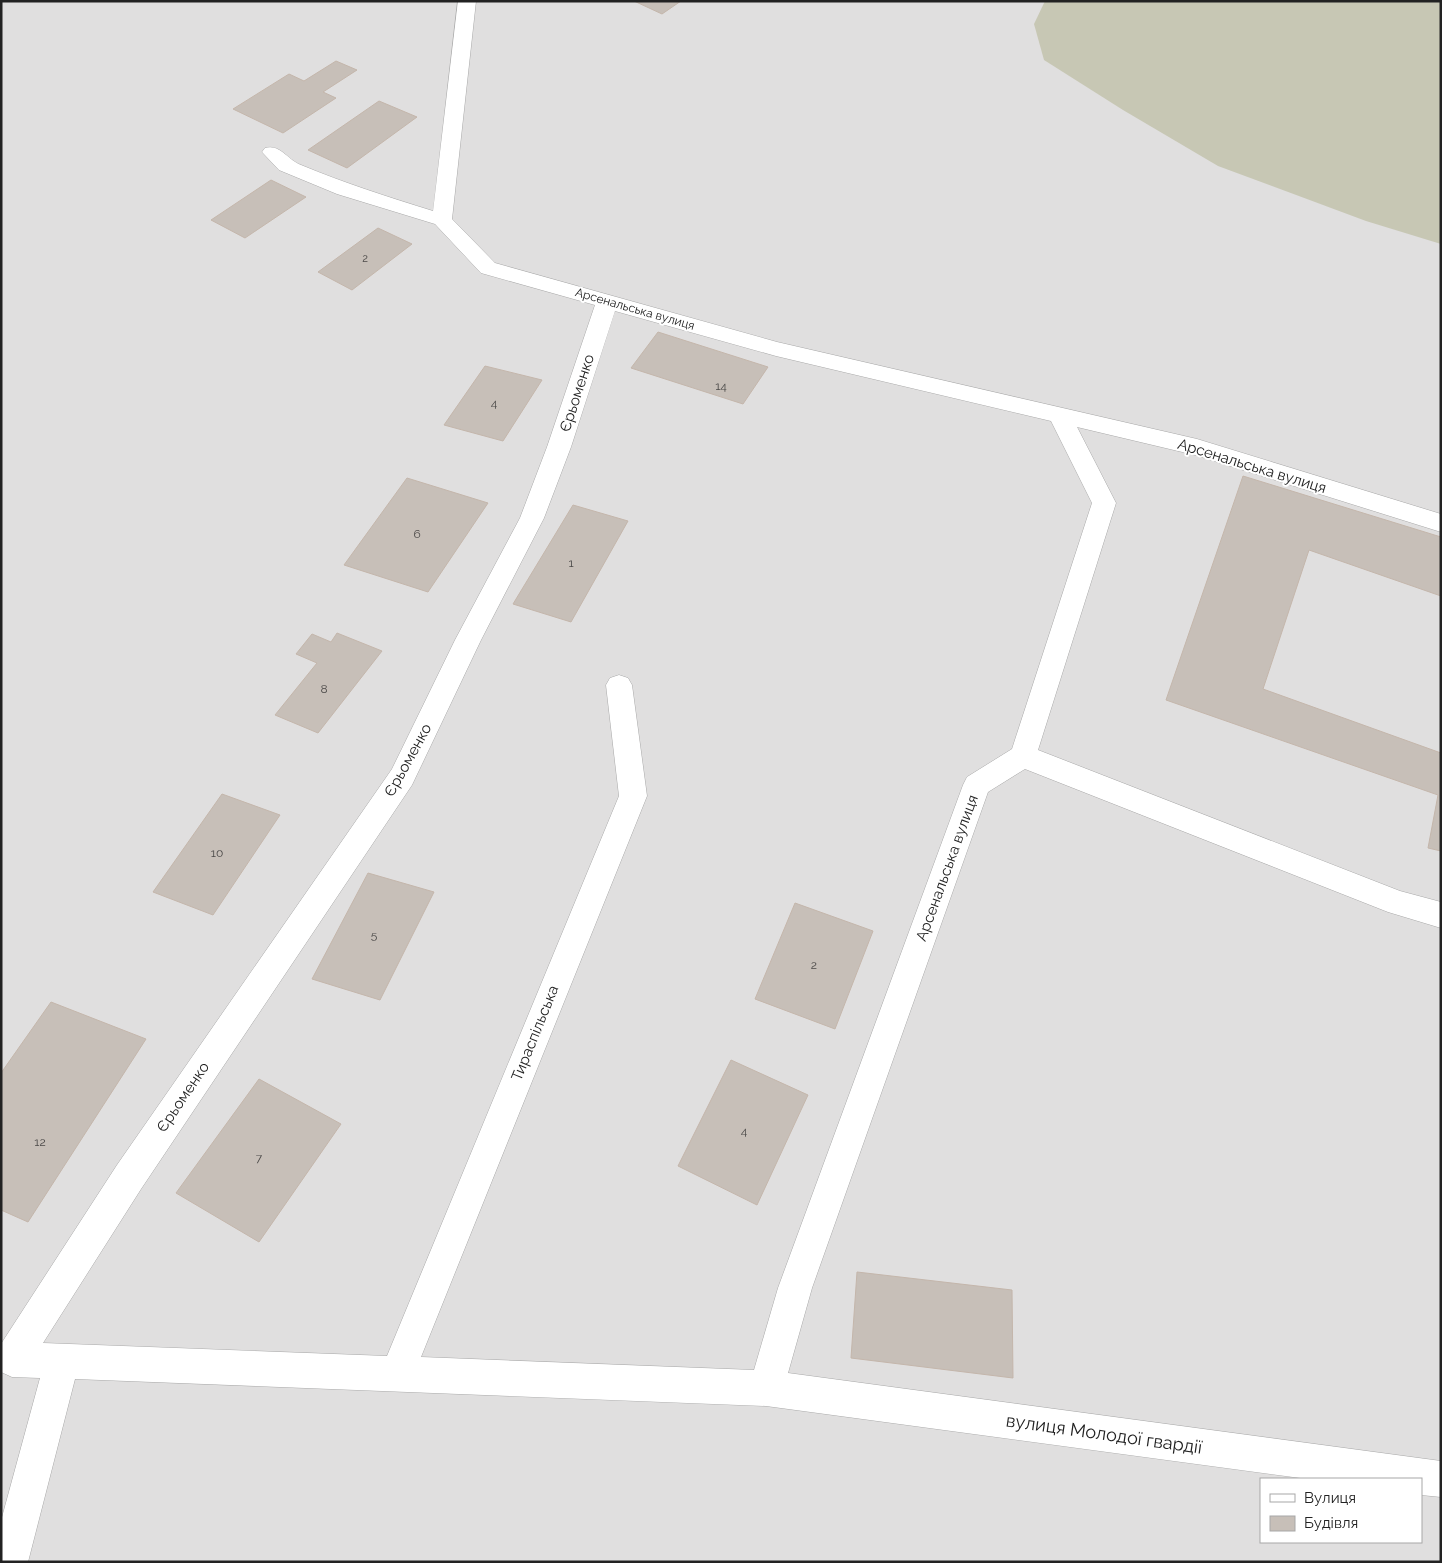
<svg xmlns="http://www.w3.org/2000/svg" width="1442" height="1563" font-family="Raleway,sans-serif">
<rect width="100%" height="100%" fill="#f2efe9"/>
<!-- residential -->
<path fill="#e0dfdf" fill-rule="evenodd" d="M 1,1 L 1441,1 L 1441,1562 L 1,1562 ZM 1261,1479 L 1421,1479 L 1421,1542 L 1261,1542 Z"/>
<!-- construction -->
<polygon fill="#c7c7b4" points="1045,1 1441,1 1441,244 1366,221 1218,166 1123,110 1044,60 1034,24"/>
<!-- building -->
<g fill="#c7bfb8" stroke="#c4b6ab">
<polygon points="634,1 681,1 662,14"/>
<polygon points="336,61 357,70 323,92 336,98 283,133 233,109 289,74 304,81"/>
<polygon points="379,101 417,117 347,168 308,150"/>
<polygon points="271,180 306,197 245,238 211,220"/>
<polygon points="378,228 412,244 352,290 318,272"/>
<polygon points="658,332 768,367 743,404 631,368"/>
<polygon points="485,366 542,380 503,441 444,425"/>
<polygon points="1243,476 1441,537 1441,596 1309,550 1263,689 1441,753 1441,851 1428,848 1438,795 1166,700"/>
<polygon points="407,478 488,503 428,592 344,565"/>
<polygon points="573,505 628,521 571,622 513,604"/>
<polygon points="337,633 382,651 318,733 275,715 317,663 296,654 312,634 331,642"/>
<polygon points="222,794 280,815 213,915 153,892"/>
<polygon points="368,873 434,892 380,1000 312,979"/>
<polygon points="795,903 873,931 835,1029 755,999"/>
<polygon points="51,1002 146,1039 28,1222 1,1210 1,1073"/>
<polygon points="731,1060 808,1095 757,1205 678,1166"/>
<polygon points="259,1079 341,1124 259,1242 176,1193"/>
<polygon points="857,1272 1012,1290 1013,1378 851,1358"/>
</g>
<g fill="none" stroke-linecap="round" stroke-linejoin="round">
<defs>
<path id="minor" d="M 458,1 L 476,1 L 452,219 L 495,263 L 777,342 L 1197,439 L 1441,514 L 1441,532 L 1195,455 L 1077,427 L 1116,503 L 1038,750 L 1400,891 L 1441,902 L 1441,928 L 1388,912 L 1025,769 L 988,792 L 812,1288 L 788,1373 L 1441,1461 L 1441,1497 L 1421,1495 L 1421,1479 L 1308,1479 L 766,1406 L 75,1379 L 28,1562 L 1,1562 L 1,1521 L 40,1378 L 12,1377 L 1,1372 L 1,1344 L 117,1165 L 392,769 L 455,640 L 520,518 L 547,447 L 595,305 L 481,273 L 435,224 L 337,194 L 279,170 L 262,152 L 265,148 C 281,144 287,160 301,165 C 344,183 388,197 433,211 ZM 615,311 L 776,356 L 1051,421 L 1092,503 L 1012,749 L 967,777 L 963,785 L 778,1288 L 754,1370 L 421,1357 L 647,796 L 632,685 L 628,678 L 619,675 L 610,678 L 606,685 L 619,796 L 387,1356 L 43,1343 L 141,1189 L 412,785 L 481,640 L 544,518 L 571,447 Z"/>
</defs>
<!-- minor casing -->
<use href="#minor" stroke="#a9a9a9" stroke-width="1"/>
<!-- minor -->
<use href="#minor" fill="#fff" fill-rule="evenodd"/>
</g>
<g text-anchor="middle" stroke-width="4" stroke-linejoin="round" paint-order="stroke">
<!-- far-number labels -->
<g font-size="11" fill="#4b4948">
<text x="365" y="262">2</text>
</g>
<!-- far-street labels -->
<g font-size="12" fill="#222" stroke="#fff">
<text transform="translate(635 309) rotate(16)" y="4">Арсенальська вулиця</text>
</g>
<!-- number labels -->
<g font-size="12" fill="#4b4948">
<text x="721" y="390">14</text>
<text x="494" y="407">4</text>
<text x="417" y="538">6</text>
<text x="571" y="567">1</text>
<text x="324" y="693">8</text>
<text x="217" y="857">10</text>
<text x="374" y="939">5</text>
<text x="814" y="969">2</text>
<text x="744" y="1135">4</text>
<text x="40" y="1146">12</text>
<text x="259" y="1162">7</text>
</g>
<!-- street labels -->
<g font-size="15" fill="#222" stroke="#fff">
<text transform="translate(577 393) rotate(-72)" y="5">Єрьоменко</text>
<text transform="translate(1252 466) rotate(17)" y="5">Арсенальська вулиця</text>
<text transform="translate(408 760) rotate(-61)" y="5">Єрьоменко</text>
<text transform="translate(947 868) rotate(-70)" y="5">Арсенальська вулиця</text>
<text transform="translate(535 1033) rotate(-68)" y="5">Тираспільська</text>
<text transform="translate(183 1097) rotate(-56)" y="5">Єрьоменко</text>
</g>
<!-- near-street labels -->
<g font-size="18" fill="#222" stroke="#fff">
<text transform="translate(1104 1434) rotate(8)" y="6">вулиця Молодої гвардії</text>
</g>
</g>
<!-- border -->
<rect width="1442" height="1563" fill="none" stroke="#222222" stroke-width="5"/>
<!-- legend -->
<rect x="1260" y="1478" width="162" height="65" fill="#ffffff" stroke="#a7a7a7"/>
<rect x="1270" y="1494" width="25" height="8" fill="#ffffff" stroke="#a7a7a7"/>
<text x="1304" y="1503" font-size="15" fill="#222222">Вулиця</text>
<rect x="1270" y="1516" width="25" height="15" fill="#c7bfb8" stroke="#a7a7a7"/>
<text x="1304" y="1528" font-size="15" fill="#222222">Будівля</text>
</svg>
